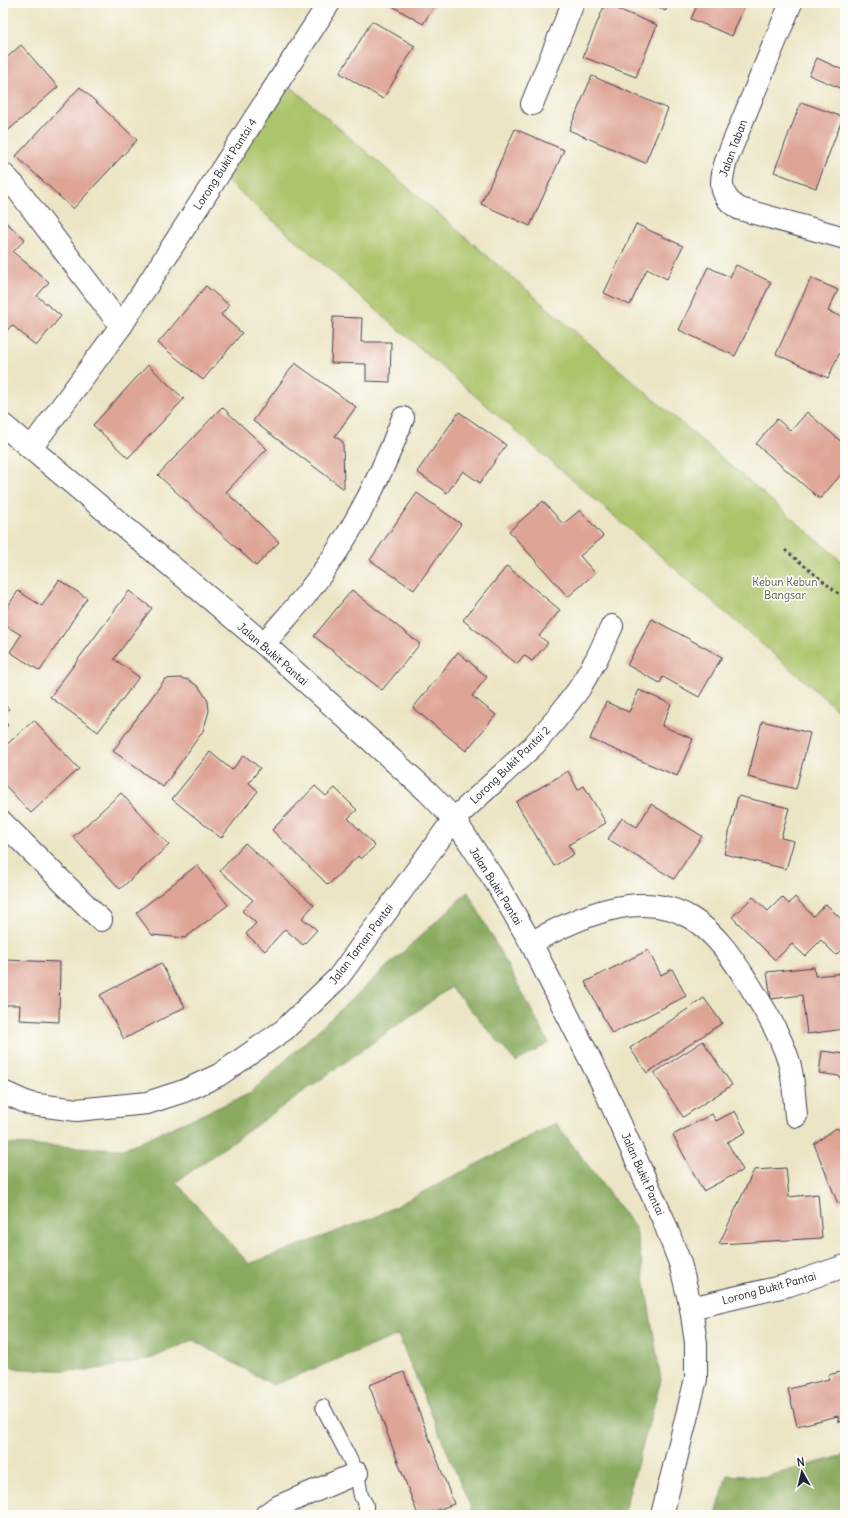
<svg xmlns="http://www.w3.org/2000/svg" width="848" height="1518" font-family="Delius,sans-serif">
<rect width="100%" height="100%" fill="#fdfcf7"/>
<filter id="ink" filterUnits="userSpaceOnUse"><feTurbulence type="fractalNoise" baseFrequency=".025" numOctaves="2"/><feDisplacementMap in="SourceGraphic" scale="8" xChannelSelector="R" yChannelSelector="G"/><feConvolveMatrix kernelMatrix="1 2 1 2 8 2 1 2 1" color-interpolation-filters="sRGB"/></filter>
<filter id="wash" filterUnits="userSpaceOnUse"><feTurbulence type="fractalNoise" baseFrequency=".012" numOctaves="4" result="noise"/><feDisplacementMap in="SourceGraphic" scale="16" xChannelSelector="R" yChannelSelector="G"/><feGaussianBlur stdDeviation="0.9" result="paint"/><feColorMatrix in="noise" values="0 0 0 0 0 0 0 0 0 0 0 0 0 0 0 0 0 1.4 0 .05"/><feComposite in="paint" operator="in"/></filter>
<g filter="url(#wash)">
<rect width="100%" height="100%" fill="#ece5c5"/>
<!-- green -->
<polygon fill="#acc46a" stroke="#677352" points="283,80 845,564 845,630 839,637 845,642 845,716 226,180"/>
<!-- forest -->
<g fill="#89aa5e" stroke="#56664c">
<polygon points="468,892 549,1043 516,1062 451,987 176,1182 249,1264 375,1217 556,1123 636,1229 661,1380 623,1515 474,1515 398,1335 273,1385 193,1340 150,1359 87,1371 20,1369 3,1365 3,1144 123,1149 249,1094"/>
<polygon points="845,1455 845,1515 716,1515 727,1475 765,1477"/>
</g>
<g id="blocks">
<!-- building -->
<g fill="#dea496">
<polygon points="387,3 436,3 423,24"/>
<polygon points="652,3 670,3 665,11"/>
<polygon points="698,3 746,3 732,36 691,19"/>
<polygon points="605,4 657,25 636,77 583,57"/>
<polygon points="372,21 415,46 383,99 340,73"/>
<polygon points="21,45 58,87 3,135 3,61"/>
<polygon points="817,58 845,71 845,90 809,75"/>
<polygon points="592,76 668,109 645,163 569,130"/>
<polygon points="80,87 137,140 73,209 16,156"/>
<polygon points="801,102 843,117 816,188 774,172"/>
<polygon points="515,129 564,150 530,226 481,204"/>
<polygon points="3,220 25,239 13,252 49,282 37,296 61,316 36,346 12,325 3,335"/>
<polygon points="636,224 683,246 667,279 647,269 630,305 604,293"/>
<polygon points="736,265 771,282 735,356 679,330 708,267 730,277"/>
<polygon points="811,278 838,290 828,311 845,318 845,341 828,378 776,354"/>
<polygon points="206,286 229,305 221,315 242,333 203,380 158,343"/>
<polygon points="333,317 362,318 361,342 391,342 390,382 366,381 366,364 331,363"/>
<polygon points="295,363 356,407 335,436 343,442 344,489 253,421"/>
<polygon points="148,365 184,399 128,458 93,425"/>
<polygon points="222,407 267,449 226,492 279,542 256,566 158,475"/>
<polygon points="459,412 506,445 480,483 463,471 447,493 417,472"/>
<polygon points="807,412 845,445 845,470 820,499 756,444 777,419 791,431"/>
<polygon points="417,493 461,524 414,590 370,560"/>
<polygon points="543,501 563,524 580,510 603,536 580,556 595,573 568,597 509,531"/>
<polygon points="3,530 6,532 3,539"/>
<polygon points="507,566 560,610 539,636 548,643 532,661 524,655 517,664 463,620"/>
<polygon points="59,580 87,598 40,671 10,652 21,635 3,624 3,614 18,591 42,606"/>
<polygon points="352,590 420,644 382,690 314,636"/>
<polygon points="129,591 152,608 114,659 139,677 98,732 50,697"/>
<polygon points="652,619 722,657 699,697 663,677 660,683 627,665"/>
<polygon points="458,652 487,677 472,696 496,715 466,751 413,708"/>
<polygon points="180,678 189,680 199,687 208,701 209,711 203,731 163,787 113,751 165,679"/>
<polygon points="639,690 671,704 662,726 693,739 677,776 590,739 606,702 629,712"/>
<polygon points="3,704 9,709 3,715"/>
<polygon points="3,720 8,725 3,730"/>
<polygon points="34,720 79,769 31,813 3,783 3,748"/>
<polygon points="762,721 810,733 796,789 748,777"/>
<polygon points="210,752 232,770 244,755 260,768 249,783 258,791 221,838 172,799"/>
<polygon points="568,771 578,790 584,786 606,823 568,845 574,854 554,866 516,802"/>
<polygon points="315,786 326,796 335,788 357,810 348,818 375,846 361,859 358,856 328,885 272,830"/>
<polygon points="121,793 169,845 120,889 73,837"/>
<polygon points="738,796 789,808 781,838 794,841 786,869 724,854"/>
<polygon points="651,804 702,836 674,879 608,839 622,818 637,827"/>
<polygon points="245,843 314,905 302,918 317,930 303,945 285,929 265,951 246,934 256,923 242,911 253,900 220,871"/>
<polygon points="197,865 228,905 185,938 152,935 136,913"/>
<polygon points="753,897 768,911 782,897 789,904 795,897 813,916 826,904 845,923 845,946 836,955 821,940 805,956 792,944 775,960 732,917"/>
<polygon points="648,950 661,975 672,969 686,996 612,1034 585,982"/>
<polygon points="3,960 60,962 59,1022 19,1020 20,1005 3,1005"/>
<polygon points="161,963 185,1007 124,1039 100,995"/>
<polygon points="814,967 815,976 845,973 845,1029 807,1034 802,995 771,999 767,972"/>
<polygon points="704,998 722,1023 647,1073 630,1048"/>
<polygon points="703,1041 732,1085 683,1117 654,1073"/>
<polygon points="822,1051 845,1054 845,1087 839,1076 819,1073"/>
<polygon points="735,1111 746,1132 727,1142 743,1170 703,1191 673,1135 712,1114 716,1121"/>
<polygon points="836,1128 845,1133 845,1199 838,1204 814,1144"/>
<polygon points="786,1168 789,1197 818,1194 822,1238 719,1244 754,1170"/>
<polygon points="845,1371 845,1420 839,1422 838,1416 797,1426 788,1389 829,1379 828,1375"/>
<polygon points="404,1372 454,1504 423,1515 418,1515 369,1385"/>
</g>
</g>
</g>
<g filter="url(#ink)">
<use href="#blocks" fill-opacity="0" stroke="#403f50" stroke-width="1"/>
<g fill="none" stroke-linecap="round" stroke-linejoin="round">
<defs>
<polyline id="service" points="323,1407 357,1473 361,1496 366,1505 366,1515"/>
<g id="minor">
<path d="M 791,3 L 727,158 C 720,180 717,196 740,209 L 845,238"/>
<polyline points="532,104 573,3"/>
<polyline points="3,174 14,185 121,326"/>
<polyline points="31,448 121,326 329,3"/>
<path d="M 264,644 C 277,628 292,612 305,596 C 347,543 380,480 403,418"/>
<polyline points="3,823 101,920"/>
<path d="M 531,943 C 576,918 641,887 691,918 C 716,933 732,958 747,981 C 762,1005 779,1032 788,1059 C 794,1077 794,1098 796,1116"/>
<polyline points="3,1092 30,1104 77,1110 147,1103 184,1091 219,1075 284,1030 338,978 454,819 534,745 557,718 579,689 597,658 612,626"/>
<polyline points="691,1308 789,1285 845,1266"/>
<polyline points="266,1515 277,1507 357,1473"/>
</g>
<polyline id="tertiary" points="3,425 264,644 428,792 454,819 497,884 531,943 601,1081 663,1219 680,1263 691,1308 696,1343 696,1379 662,1515"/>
</defs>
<!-- service casing -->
<use href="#service" stroke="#403f50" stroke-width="16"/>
<!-- minor casing -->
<use href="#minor" stroke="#403f50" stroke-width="24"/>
<!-- tertiary casing -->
<use href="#tertiary" stroke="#403f50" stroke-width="24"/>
<!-- path -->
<polyline stroke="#403f50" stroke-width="2.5" stroke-dasharray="3 3" stroke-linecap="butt" points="785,550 845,599"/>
<!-- service -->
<use href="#service" stroke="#fff" stroke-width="14"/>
<!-- minor -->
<use href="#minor" stroke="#fff" stroke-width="22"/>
<!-- tertiary -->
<use href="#tertiary" stroke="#fff" stroke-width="22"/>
</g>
</g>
<g text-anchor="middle" stroke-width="3.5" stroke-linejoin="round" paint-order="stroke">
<!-- street labels -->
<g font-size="11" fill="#22223b" stroke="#fdfcf7">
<text transform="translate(733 148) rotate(-70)" y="4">Jalan Taban</text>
<text transform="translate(225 164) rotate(-57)" y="4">Lorong Bukit Pantai 4</text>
<text transform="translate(273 654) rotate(41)" y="4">Jalan Bukit Pantai</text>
<text transform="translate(510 765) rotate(-44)" y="4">Lorong Bukit Pantai 2</text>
<text transform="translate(496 886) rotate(58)" y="4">Jalan Bukit Pantai</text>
<text transform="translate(361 944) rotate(-53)" y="4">Jalan Taman Pantai</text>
<text transform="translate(643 1174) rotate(66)" y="4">Jalan Bukit Pantai</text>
<text transform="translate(769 1288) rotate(-15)" y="4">Lorong Bukit Pantai</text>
</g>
<!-- park labels -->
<g font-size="11" fill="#525b4b" stroke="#fdfcf7">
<text x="785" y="586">Kebun Kebun<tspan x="785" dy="13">Bangsar</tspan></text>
</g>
</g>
<!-- margin -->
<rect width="848" height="1518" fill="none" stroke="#fdfcf7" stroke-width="16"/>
<!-- north arrow -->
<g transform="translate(802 1472) rotate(352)" stroke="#fdfcf7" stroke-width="3" paint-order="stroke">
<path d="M0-3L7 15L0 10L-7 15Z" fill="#22223b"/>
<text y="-6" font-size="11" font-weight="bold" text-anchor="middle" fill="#22223b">N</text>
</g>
</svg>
